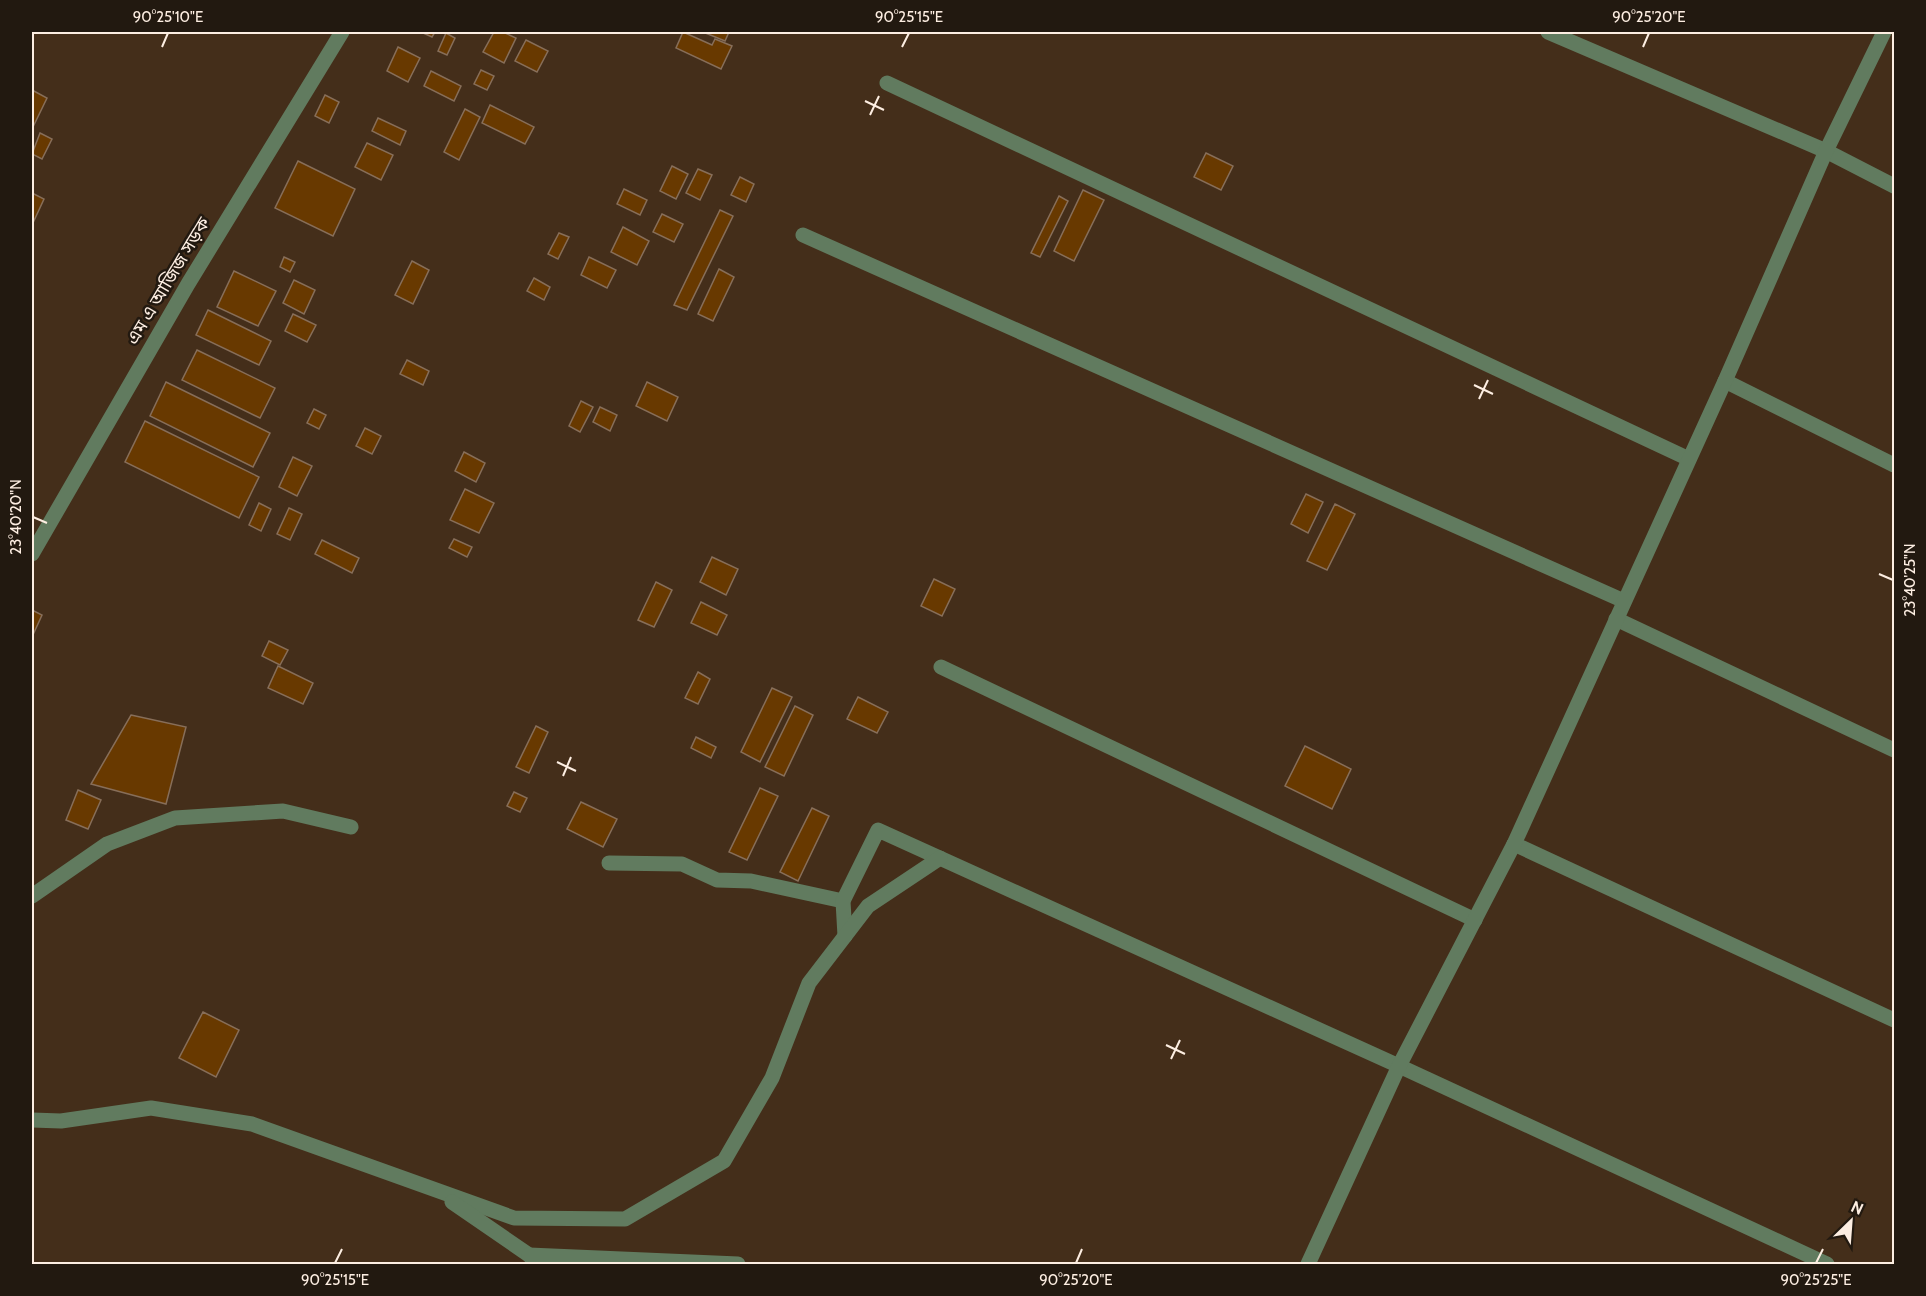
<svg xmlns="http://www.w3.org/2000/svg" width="1926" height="1296" font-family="Cabin,'Noto Sans Bengali',sans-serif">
<rect width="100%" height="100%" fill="#442e1a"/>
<!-- building -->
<g fill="#683900" stroke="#876e59" stroke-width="1.5">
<polygon points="421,32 435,32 432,37"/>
<polygon points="494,32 503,32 516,38 504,63 483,52"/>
<polygon points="683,32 712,45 715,39 732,46 721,69 676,48"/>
<polygon points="703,32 729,32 725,41"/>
<polygon points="446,33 455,38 447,55 438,51"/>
<polygon points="526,40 548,51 537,72 515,61"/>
<polygon points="398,47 420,58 408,82 387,71"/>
<polygon points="481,70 494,76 487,90 474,84"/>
<polygon points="431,71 461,86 454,101 424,86"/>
<polygon points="32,90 47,98 32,129"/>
<polygon points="325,95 339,102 329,123 315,116"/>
<polygon points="490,105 534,127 525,144 482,123"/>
<polygon points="465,109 480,117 459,160 444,152"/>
<polygon points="378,118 406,131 400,145 372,131"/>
<polygon points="40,133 52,139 42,159 32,154"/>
<polygon points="367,143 393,155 381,180 355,167"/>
<polygon points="1206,153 1233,166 1221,190 1194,177"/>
<polygon points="298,161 355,189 333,236 275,208"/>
<polygon points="672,166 688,174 676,199 660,191"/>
<polygon points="698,169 712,175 700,200 686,193"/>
<polygon points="740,177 754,184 746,202 731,195"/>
<polygon points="624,189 647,200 640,215 617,204"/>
<polygon points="1083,190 1104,200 1074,261 1054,251"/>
<polygon points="32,193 44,199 32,225"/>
<polygon points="1059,196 1068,201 1040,257 1031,253"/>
<polygon points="720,210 733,216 687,310 674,305"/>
<polygon points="662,214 683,224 674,242 653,232"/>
<polygon points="623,227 649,241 637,265 611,252"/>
<polygon points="559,233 569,237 558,259 548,254"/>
<polygon points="284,257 295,262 290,272 280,267"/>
<polygon points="589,257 616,270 607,288 581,275"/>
<polygon points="412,261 429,270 413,304 395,295"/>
<polygon points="719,269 734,277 713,321 698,314"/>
<polygon points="234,271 276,291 258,326 217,307"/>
<polygon points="534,278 550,287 544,300 527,291"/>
<polygon points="294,280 315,290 304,314 283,303"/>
<polygon points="208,310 271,341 259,365 196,335"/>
<polygon points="293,314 316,325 307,342 285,331"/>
<polygon points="197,350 275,388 260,418 182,380"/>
<polygon points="407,360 429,371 423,385 400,374"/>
<polygon points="166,382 270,433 253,467 150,416"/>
<polygon points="647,382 678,397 667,421 636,406"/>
<polygon points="581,401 593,407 580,432 569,426"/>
<polygon points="600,407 617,415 610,431 593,422"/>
<polygon points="314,409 326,415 319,429 307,423"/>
<polygon points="145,421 259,477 239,518 125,462"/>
<polygon points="365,428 381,436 372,454 356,446"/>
<polygon points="464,452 485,463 476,482 455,471"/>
<polygon points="293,457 312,466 297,496 279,487"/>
<polygon points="465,489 494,503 479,533 450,520"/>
<polygon points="1306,494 1323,502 1308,533 1291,524"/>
<polygon points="259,503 271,509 261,531 249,525"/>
<polygon points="1335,504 1355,514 1327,570 1307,561"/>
<polygon points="289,508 302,514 290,540 277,534"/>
<polygon points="454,539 472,547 467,557 449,548"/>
<polygon points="322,540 359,558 352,573 315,554"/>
<polygon points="712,557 738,569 726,595 700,582"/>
<polygon points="934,579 955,589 942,616 921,606"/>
<polygon points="656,582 672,590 654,627 638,620"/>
<polygon points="701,602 727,615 717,635 691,623"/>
<polygon points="32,610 42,615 32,637"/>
<polygon points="269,641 288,650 280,665 262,656"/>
<polygon points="278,666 313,683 303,704 268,688"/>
<polygon points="698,672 710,679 698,704 685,698"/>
<polygon points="772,688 792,697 760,762 741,752"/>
<polygon points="858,697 888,712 877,733 847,719"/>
<polygon points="795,706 813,715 784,776 765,767"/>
<polygon points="131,715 186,727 166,804 91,784"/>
<polygon points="536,726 548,732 529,773 516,767"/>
<polygon points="696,737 716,747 711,758 691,748"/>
<polygon points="1305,746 1351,769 1332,809 1285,786"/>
<polygon points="760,788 778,796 747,860 729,852"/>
<polygon points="78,790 101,800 88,829 66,820"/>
<polygon points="514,792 527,798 520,812 507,806"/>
<polygon points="581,802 617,819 603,847 567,829"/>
<polygon points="812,808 829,816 798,881 780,872"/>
<polygon points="203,1012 239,1030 216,1077 179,1058"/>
</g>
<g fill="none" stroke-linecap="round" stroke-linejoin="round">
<!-- minor -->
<g stroke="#617b5f" stroke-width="15">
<polyline points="1548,32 1826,151 1894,186"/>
<polyline points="887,83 1689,459"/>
<polyline points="803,235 1624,601"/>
<polyline points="1725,381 1894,465"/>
<polyline points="32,554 188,284 342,32"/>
<polyline points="1616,619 1894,750"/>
<polyline points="941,667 1475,920"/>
<polyline points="1514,844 1894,1020"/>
<polyline points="609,863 682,864 717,880 751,881 843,901"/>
<polyline points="32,896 107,844 175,818 283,811 351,827"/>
<polyline points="845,936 843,901 878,830 1399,1066 1827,1264"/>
<polyline points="32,1120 61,1121 151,1108 252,1124 514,1218 625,1219 724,1161 772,1078 809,983 868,906 940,858"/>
<polyline points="452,1202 529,1255 534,1261"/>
<polyline points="529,1255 738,1264"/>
<polyline points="1308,1264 1399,1066 1514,844 1725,381 1826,151 1884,32"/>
</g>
</g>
<!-- ticks -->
<path fill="none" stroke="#fdeee2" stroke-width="2" d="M 162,47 L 168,33M 902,47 L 909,33M 1643,47 L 1649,33M 865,101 L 884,110M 870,115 L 879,96M 1474,385 L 1493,394M 1479,399 L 1488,380M 33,517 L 47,523M 1879,574 L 1893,580M 557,762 L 576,771M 563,776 L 571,757M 1166,1045 L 1185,1054M 1171,1059 L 1180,1040M 335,1263 L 342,1249M 1076,1263 L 1082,1249M 1816,1263 L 1823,1249"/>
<g text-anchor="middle" stroke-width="5" stroke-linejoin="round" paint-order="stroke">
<!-- street labels -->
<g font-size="18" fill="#fdeee2" stroke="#221910">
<text transform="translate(168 281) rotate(-59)" y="6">এম এ আজিজ সড়ক</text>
</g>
</g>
<!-- border -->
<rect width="1926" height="1296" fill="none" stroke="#221910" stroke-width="66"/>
<!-- north arrow -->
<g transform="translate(1851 1221) rotate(25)" stroke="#221910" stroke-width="4.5" paint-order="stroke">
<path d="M0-4.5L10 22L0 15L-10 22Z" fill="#fdeee2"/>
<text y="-9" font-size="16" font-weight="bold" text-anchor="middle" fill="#fdeee2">N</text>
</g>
<rect x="33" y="33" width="1860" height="1230" fill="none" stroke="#fdeee2" stroke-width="2"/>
<g font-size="15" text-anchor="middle" fill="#fdeee2">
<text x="168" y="22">90°25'10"E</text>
<text x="909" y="22">90°25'15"E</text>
<text x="1649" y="22">90°25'20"E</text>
<text transform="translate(16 517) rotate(-90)" y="5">23°40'20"N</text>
<text transform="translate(1910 580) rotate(-90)" y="5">23°40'25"N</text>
<text x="335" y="1285">90°25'15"E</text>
<text x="1076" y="1285">90°25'20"E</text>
<text x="1816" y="1285">90°25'25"E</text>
</g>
</svg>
